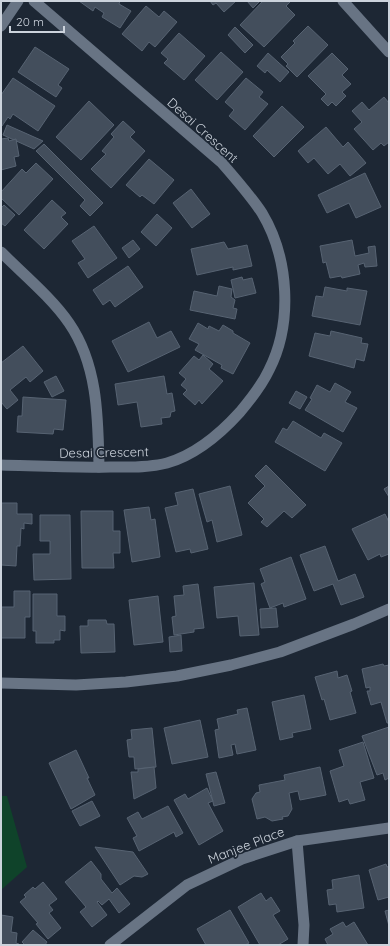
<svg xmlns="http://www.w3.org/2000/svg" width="390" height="946" font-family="Quicksand,sans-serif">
<rect width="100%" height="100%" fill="#1d2734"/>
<!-- green -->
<polygon fill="#0f432a" points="1,796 7,796 27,867 1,890"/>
<!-- building -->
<g fill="#434e5c" stroke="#576372">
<polygon points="79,1 120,1 119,4 131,11 120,28 102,17 104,13 95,7 93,11"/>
<polygon points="210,1 236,1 224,12 216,3 213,5"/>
<polygon points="247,1 260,1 253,8"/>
<polygon points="263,1 291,1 286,6 295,15 264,47 240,25"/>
<polygon points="146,6 159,17 164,11 177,22 155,47 149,42 142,51 122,34"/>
<polygon points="308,26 328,45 297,77 286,66 288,64 281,57 295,43 293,41"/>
<polygon points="235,27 253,45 245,53 228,35"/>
<polygon points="179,33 205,56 184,80 164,63 168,59 161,53"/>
<polygon points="35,47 69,69 58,85 62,88 56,97 18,72"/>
<polygon points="221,52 243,72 217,100 195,80"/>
<polygon points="268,53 289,72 280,82 267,70 265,73 257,66"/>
<polygon points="332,53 348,69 342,75 351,84 342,92 346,96 336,106 332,102 328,106 321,99 326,94 308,76"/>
<polygon points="13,78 55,106 38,131 13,114 10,119 8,117 2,126 1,125 1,95"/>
<polygon points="246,78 263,92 259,97 268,104 245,130 229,116 234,110 225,102"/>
<polygon points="384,97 389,103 389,142 384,146 381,143 373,150 354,129 362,122 352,111 362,102 369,110"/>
<polygon points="89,101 114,125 81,160 56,137"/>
<polygon points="282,106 304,127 274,157 253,136"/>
<polygon points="123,121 135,132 130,137 145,151 111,188 91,169 106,154 102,151 114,137 111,134"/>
<polygon points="7,125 43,141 34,149 3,135"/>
<polygon points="326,127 343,147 348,142 366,163 350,176 340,164 328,174 314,158 308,163 298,151"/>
<polygon points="8,138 9,141 16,139 19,156 14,157 16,166 1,170 1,139"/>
<polygon points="44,144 103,203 90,216 80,206 85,200 36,151"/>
<polygon points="149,159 174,180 154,204 142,195 140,197 126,185"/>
<polygon points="36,163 53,179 19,215 1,198 1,192 22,169 26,173"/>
<polygon points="365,173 381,207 356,218 349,203 327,213 318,195"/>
<polygon points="191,189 210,214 192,228 173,203"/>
<polygon points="52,200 66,213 61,217 68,224 44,249 24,230"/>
<polygon points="4,205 15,215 5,226 1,223 1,208"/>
<polygon points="157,214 172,228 156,246 141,232"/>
<polygon points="94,226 117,258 88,278 78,263 85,259 72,241"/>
<polygon points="133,240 140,249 129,258 122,248"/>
<polygon points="352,240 355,256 369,253 368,247 375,246 377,266 365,267 364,263 358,265 360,274 342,278 341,276 330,278 326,262 323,263 320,246"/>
<polygon points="224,242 228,249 247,245 252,266 233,270 233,267 197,275 191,249"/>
<polygon points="128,266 143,287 115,307 110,300 103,305 93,290"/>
<polygon points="242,277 243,280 252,278 256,293 235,298 231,280"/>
<polygon points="219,286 232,289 231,297 235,300 233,308 237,309 235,319 190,310 194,291 217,296"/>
<polygon points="325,287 347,291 347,288 367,291 360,325 312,316 316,296 323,297"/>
<polygon points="149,322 157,338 171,331 180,347 128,372 112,341"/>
<polygon points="198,323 208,329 209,326 219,331 223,325 233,331 233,333 250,343 233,374 221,368 222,365 195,350 199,344 189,339"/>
<polygon points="331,331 362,338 361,343 368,344 364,361 356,359 354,368 309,356 315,333 330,336"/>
<polygon points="23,346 43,371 30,382 26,377 10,390 18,400 7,409 1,402 1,363"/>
<polygon points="203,355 213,364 209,369 223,381 202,404 199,400 195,405 183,394 187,390 181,385 186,379 179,373 194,356 199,360"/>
<polygon points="56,376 64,391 52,397 44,382"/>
<polygon points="164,376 167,394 172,393 175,411 171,412 170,417 161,418 162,424 141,427 137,402 118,405 115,384"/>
<polygon points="335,383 351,392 345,402 357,408 343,432 305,410 312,399 310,398 317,385 330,392"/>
<polygon points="296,391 307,397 300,409 289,403"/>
<polygon points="23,397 66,400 63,430 54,429 53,434 17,432 18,416 22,416"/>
<polygon points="293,421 321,438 324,433 342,443 325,471 275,442 283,428 287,430"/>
<polygon points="266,465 306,505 292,518 284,511 267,527 261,522 264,519 248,503 265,486 255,476"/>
<polygon points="230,486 242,535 217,542 212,520 207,522 199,494"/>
<polygon points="389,486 389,497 384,489"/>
<polygon points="193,489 208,549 191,553 190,549 176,552 165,508 178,505 175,493"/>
<polygon points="1,503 17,503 17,514 32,514 32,524 24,523 24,529 21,528 20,546 17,546 16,566 1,565"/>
<polygon points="149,507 151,520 155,519 160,557 132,562 124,510"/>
<polygon points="81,511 113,511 113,531 120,531 120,553 113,553 114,568 82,568"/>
<polygon points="385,514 389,522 389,554 381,557 380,554 368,560 352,529"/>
<polygon points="40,515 70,515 71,579 34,580 33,554 50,554 50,541 40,541"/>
<polygon points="325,546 338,581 355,574 364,597 341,605 333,584 314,591 300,555"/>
<polygon points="291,557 306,599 284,607 283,603 270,608 261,584 265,582 260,569"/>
<polygon points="254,583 259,635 240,636 238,616 217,618 214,587"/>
<polygon points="198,584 204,628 194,629 194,632 174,635 172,617 176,616 174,596 184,595 183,586"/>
<polygon points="14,591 30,591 30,617 25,617 25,638 1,638 1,607 14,607"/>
<polygon points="33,594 57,594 57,616 65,616 65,631 60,630 60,640 54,640 54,643 36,643 36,631 33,631"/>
<polygon points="158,596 163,642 134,645 129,600"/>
<polygon points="276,608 278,627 261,628 260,609"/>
<polygon points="88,620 106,620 107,624 114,624 115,652 81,653 80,626 88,626"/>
<polygon points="181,635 182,651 170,652 169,637"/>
<polygon points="383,664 384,666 389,665 389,723 387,723 381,702 371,705 367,691 370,691 370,687 366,688 362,669"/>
<polygon points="337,671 338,678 347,675 352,691 350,692 356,713 330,720 324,699 322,700 315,677"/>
<polygon points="304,695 311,729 292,733 293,737 280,740 272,702"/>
<polygon points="247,708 256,750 237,754 235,744 231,745 233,755 219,758 215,730 219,729 217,719 238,714 237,710"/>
<polygon points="200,720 208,757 172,764 164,728"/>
<polygon points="389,727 389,778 385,780 383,773 377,775 362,736"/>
<polygon points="152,728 156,767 135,769 134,757 129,757 127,740 132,739 131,730"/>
<polygon points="363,742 374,778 360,782 365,800 350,804 348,799 339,802 330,771 344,766 339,750"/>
<polygon points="76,750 89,778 87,778 95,795 71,809 49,763"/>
<polygon points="154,767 156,788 134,799 131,772 138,772 138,769"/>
<polygon points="320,767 326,795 300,800 298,791 289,793 292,809 288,816 282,817 283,819 272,821 265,817 257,819 252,799 256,793 260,792 259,785 285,780 284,775"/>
<polygon points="216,772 225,803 214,806 206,774"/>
<polygon points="207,788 213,801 208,803 223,831 199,845 174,800 185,794 188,799"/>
<polygon points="92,801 100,816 80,826 72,811"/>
<polygon points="168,806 183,833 176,837 174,832 139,851 133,838 137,836 127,818 138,812 142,819"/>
<polygon points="95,847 133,852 148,874 142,877 134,876 120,885"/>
<polygon points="91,861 101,874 101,879 112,893 117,888 130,904 119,913 109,899 102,905 98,901 97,902 107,915 92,927 80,912 86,907 65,882"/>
<polygon points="386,864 387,867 389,866 389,897 378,900 369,870"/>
<polygon points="359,875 364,908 337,912 336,904 329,905 327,890 333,889 332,880"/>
<polygon points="43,882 57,899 49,905 53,910 49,913 61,928 48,939 36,924 38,923 20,902 26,897 24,895 33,887 35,889"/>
<polygon points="261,893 266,901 271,897 280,911 273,915 288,939 278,945 260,945 238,907"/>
<polygon points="230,910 249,943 245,945 206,945 197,929"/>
<polygon points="389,910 389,926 385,911"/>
<polygon points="1,915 13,917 11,932 17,933 16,943 19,944 18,945 1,945"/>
<polygon points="343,922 346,927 354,922 368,945 328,945 325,939 333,934 330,929"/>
<polygon points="33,930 47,942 45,945 25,945 22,942"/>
</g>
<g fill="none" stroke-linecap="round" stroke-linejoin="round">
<!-- minor -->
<g stroke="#687484" stroke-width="11">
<polyline points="343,1 389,52"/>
<polyline points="1,26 18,1"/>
<path d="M 1,252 C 22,273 52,298 69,323 C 98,365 98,418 99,467"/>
<path d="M 1,465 C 37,466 73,468 110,467 C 128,467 148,468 167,463 C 195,455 221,433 240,412 C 251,399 262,385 269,370 C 293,323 289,258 262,213 C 250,195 235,178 221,162 L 34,1"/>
<polyline points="1,683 76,685 126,682 177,676 231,665 280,652 354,624 389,609"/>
<polyline points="297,841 304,925 303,945"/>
<polyline points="110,945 187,885 242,859 297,841 389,828"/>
</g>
</g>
<g text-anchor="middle" stroke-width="3.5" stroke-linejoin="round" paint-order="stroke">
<!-- street labels -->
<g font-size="13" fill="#ccd3dc" stroke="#1d2734">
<text transform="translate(203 130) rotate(42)" y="5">Desai Crescent</text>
<text transform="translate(104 452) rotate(-1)" y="5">Desai Crescent</text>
<text transform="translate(246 845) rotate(-21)" y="5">Manjee Place</text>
</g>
</g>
<!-- border -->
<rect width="390" height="946" fill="none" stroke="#ccd3dc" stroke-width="4"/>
<!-- scale -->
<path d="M10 26v6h54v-6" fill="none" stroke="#ccd3dc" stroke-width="2"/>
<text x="16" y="26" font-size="12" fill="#ccd3dc" stroke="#1d2734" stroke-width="3" paint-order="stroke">20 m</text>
</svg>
